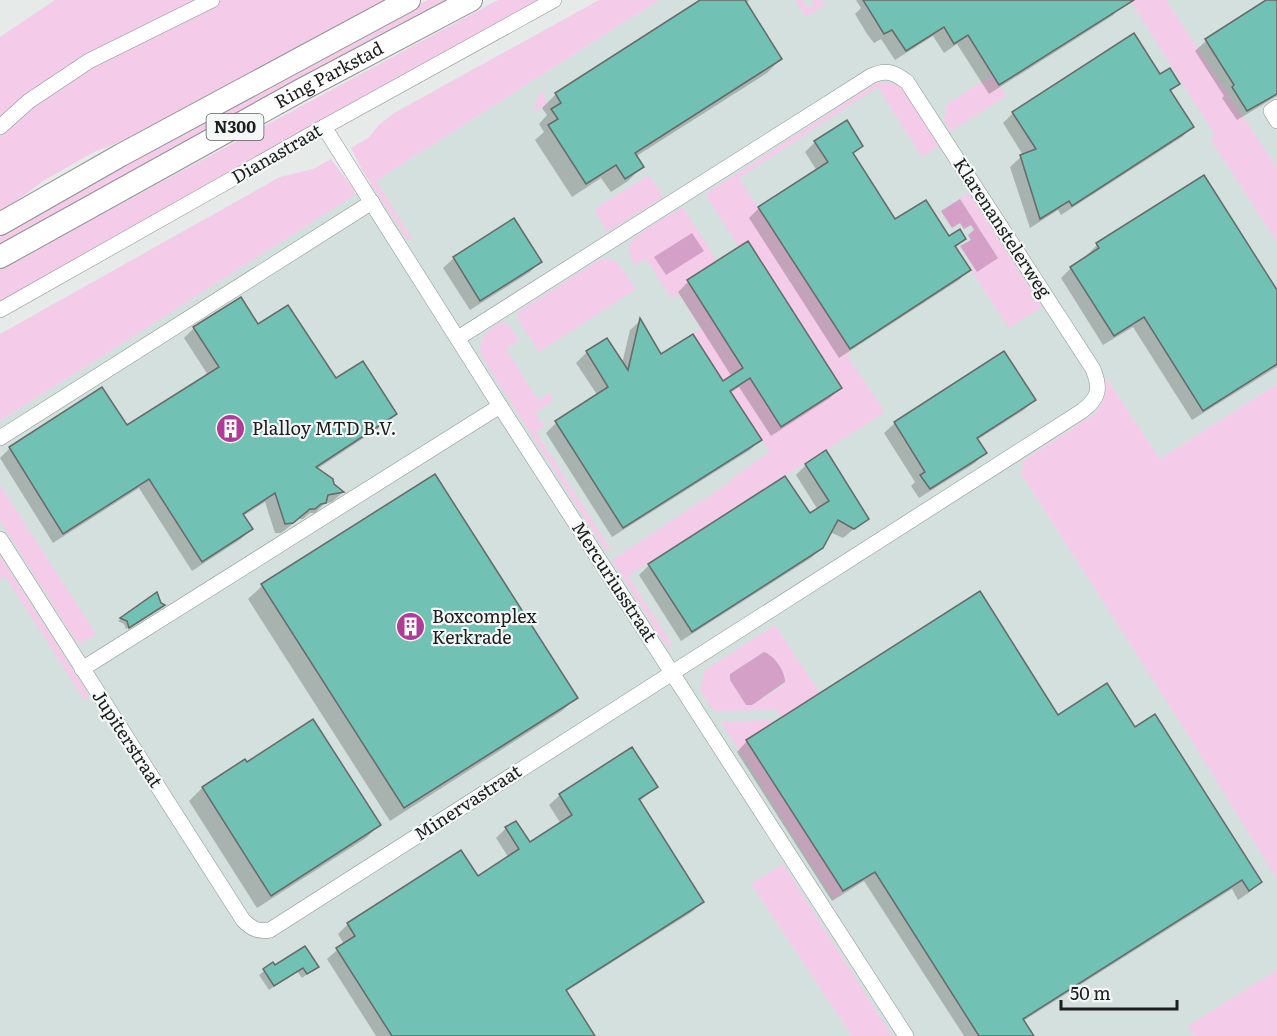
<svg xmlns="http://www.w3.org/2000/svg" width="1277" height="1036" font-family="Literata,serif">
<rect width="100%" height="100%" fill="#e6eae9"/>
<!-- built -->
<polygon fill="#d3e0dd" points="659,0 1277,0 1277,384 1160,459 1106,378 1104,398 1096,413 1024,460 1026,468 1020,472 1277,872 1277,1036 0,1036 0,421"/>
<!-- green -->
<g fill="#f4cce9" fill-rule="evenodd">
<polygon points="55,0 205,0 0,122 0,37"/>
<polygon points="220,0 386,0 145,132 94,152 43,181 0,214 0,132 57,85 201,12"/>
<polygon points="428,0 454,0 0,248 0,233"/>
<polygon points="498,0 538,0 0,302 0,269"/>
<polygon points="599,0 659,0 376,181 413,240 406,238 362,170 351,148 368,138 379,125 394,113"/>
<polygon points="795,0 802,0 808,8 814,5 813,0 821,0 825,5 806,17"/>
<polygon points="1130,0 1166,0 1277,168 1277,242 1210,139 1215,135"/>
<polygon points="993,75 1006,96 951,131 944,119 947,104"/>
<polygon points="887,82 899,86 903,90 938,145 937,147 922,157 879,89 876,88 739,178 850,349 848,357 885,412 628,576 672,644 670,648 663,641 612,560 727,484 735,476 770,452 730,391 750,378 782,427 842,388 748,242 739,247 705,194 875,84"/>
<polygon points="540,90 548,103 533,113"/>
<polygon points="331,159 354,190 355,194 350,198 0,421 0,334 280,177 313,169"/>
<polygon points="649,175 663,197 607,232 596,213 596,208"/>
<polygon points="969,193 1042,307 1009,328 971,270 974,268 977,272 998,258 960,199"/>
<path d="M 683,207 L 717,261 L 687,281 L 743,368 L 723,381 L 693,334 L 701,328 L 679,294 L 671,298 L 646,259 L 635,265 C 632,260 628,254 629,247 C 631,234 671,215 683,207 Z"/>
<polygon points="609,258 618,263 636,289 539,352 518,319 518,312 599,260"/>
<path d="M 501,322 L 508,324 L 519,340 L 506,349 L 538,400 L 550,393 L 552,395 L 551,402 L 535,413 L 544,426 L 536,432 L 611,550 L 605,550 L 482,357 C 476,339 487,331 501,322 Z"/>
<path d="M 1105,376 L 1160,459 L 1277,384 L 1277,879 L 1185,730 L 1020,472 L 1025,468 L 1021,463 L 1024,460 L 1096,413 C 1104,401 1107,391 1105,376 Z"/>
<polygon points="0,485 96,634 82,643 76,641 0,521"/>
<polygon points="0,556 88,694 87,700 85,701 5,576 0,579"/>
<path d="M 775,625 L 820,693 L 781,718 L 776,710 L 714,711 L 700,690 L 705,670 ZM 764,652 L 784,685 L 752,705 L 746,705 L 730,680 L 730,674 Z"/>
<polygon points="770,720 772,723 746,740 843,892 833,899 721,722"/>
<polygon points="783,864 892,1036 852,1036 751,884"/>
<polygon points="1277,970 1277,1036 1195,1036 1188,1026"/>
</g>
<!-- water -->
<g fill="#d4a0c7">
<polygon points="960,199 998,258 977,272 960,246 971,240 968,235 974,230 971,225 964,229 960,223 952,228 941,211"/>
<polygon points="692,233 704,251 666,275 654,257"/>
<path d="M 764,652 C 774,655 785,671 785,682 L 752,705 L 746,705 L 730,680 L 730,674 Z"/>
</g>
<!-- shadow -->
<g fill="#0003">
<polygon points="703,0 749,0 746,4 781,59 767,73 635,157 642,167 628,181 611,192 601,178 572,197 535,140 544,132 539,124 547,115 542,108 556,94"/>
<polygon points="856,0 1118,0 1122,6 1112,16 989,94 957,44 944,53 933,36 895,60 881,39 874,43 867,34 855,14 861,8"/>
<polygon points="1269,0 1277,0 1277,96 1237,120 1222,98 1224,96 1195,51 1206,41"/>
<polygon points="1178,84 1170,92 1192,127 1182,137 1061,215 1058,210 1030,228 1010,167 1023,155 1003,123 1013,113"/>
<polygon points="815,142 862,146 852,155 895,221 949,238 964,239 955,248 969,270 959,280 839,358 749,218 759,208 817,171 805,152"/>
<polygon points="513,220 540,262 530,272 470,310 443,268 454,258"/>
<polygon points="748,243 840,388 830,398 771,436 739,387 730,393 760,440 750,450 612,537 546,433 556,423 598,396 576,363 587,352 607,340 622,364 630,330 640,321 661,356 723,383 732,377 678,292 688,282"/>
<polygon points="1097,245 1277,293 1277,367 1192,420 1133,327 1103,345 1061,278 1071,268 1088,257 1087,255"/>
<polygon points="258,326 335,380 395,414 385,424 317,469 342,493 332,502 324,504 315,513 310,513 303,519 299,519 281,533 275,533 265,502 243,516 251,529 241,539 192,571 139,488 53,543 0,458 10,448 102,389 126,427 208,375 184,338 194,328"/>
<polygon points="1034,400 1024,410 977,440 985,452 975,463 919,498 911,486 915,482 884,433 895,423"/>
<polygon points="806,465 867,518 843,538 830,532 822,548 811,558 681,641 639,575 649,565 809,515 818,510 796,475"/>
<polygon points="262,586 576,698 562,711 390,821 248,599"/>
<polygon points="156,594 160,608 126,629 124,624 118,621"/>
<polygon points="1058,717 1134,729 1260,882 1250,892 1238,900 1232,889 1023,1021 1032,1036 964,1036 864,881 832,901 737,752 747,741"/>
<polygon points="632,749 656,787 639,802 702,902 692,912 565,992 593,1036 376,1036 327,959 344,944 338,934 348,924 477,878 509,858 496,838 506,828 529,844 561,824 549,805 560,795"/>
<polygon points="245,761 379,825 366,838 257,908 189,801 202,788"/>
<polygon points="273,964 275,967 317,967 302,978 297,971 269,990 259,975"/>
</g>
<!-- building -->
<g fill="#72c1b5" stroke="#666a69" stroke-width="1.5">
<polygon points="700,0 745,0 782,59 635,153 644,167 625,179 616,165 586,184 548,125 558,119 551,109 561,103 555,93"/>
<polygon points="863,0 1134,0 999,85 968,35 954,44 944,27 906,51 892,30 884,34"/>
<polygon points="1266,0 1277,0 1277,94 1247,111 1232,87 1234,85 1205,39"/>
<polygon points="1134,33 1160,74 1170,68 1180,84 1170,90 1194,127 1072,206 1069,201 1040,219 1020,155 1036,149 1012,112"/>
<polygon points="847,120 863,146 853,153 895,219 926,200 949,236 960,229 966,239 955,246 971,270 850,349 758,207 828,162 814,141"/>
<polygon points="1204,175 1277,290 1277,364 1203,411 1144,317 1114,336 1070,267 1099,248 1096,243"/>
<polygon points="514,218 542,262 480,301 453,257"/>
<polygon points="748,241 842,388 781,427 750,378 730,391 762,440 623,528 555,421 608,387 586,351 607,338 628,370 640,318 661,354 693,334 723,381 743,368 687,280"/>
<polygon points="241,297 258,324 288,305 336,378 363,361 397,414 316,467 333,479 334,484 344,492 328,495 326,503 321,504 315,509 310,509 293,523 285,524 275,493 243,514 253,529 202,562 149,479 63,534 9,447 102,387 127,425 219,367 193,327"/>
<polygon points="1004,351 1036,400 977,438 987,453 930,489 920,475 925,472 894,422"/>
<polygon points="826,450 869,519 854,529 838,520 823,548 692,632 648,564 785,476 810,513 829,501 805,464"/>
<polygon points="435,474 578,698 404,808 261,584"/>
<polygon points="980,591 1058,715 1107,683 1135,727 1155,714 1262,882 1249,891 1242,880 1023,1019 1034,1036 979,1036 875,872 843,891 746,740"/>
<polygon points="157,592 161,603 165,605 129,628 127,621 120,618"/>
<polygon points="313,719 381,825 271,896 202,787 245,759 247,762"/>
<polygon points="632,747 658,787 639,799 704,902 566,990 595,1036 392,1036 336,948 355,936 347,923 461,850 478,876 519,849 505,827 516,821 530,842 572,815 559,794"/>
<polygon points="305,946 319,967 307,974 303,968 274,986 263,969 273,962 275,965"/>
</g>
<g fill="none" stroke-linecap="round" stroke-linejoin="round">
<defs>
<g id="minor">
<polyline points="1277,107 1271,111 1277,121"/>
<polyline points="0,127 29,101 89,61 212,0"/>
<polyline points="324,127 500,406 906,1036"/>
<polyline points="0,310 324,127 554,0"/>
<polyline points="0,438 372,202"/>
<path d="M 0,539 L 243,920 C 252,929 258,932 270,930 L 1082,411 C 1099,398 1101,389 1093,369 L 907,82 C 894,72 886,69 871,76 L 458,338"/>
<polyline points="82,669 500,406"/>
</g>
<g id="highway">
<polyline points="0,224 121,155 409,0"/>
<path id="s1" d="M 0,257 L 301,90 L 471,0"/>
</g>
</defs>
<!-- minor casing -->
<use href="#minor" stroke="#8e9291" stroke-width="16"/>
<!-- highway casing -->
<use href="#highway" stroke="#8e9291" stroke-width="24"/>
<!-- minor -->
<use href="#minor" stroke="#fff" stroke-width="15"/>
<!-- highway -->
<use href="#highway" stroke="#fff" stroke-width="22"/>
</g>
<!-- icons -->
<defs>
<symbol id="building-disc" viewBox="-11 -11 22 22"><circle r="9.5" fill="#ae3d9a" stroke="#f4f8f7"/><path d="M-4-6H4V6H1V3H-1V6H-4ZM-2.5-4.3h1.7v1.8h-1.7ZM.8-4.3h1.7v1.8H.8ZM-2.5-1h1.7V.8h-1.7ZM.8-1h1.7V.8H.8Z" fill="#fff"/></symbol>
</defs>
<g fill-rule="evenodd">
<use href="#building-disc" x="214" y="412" width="33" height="33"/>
<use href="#building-disc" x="394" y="610" width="33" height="33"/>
</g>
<g text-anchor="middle" stroke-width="4.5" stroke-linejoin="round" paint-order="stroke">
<!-- shield labels -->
<rect fill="#f4f8f7" stroke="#5d5f5e" stroke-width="1.5" x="206.5" y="114" width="57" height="26" rx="4.5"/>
<g font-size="16" font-weight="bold" fill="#1c1d1d">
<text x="235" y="133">N300</text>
</g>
<!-- street labels -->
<g font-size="18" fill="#1c1d1d" stroke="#f4f8f7">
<text dy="6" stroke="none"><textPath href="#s1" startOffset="376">Ring Parkstad</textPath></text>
<text transform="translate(277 154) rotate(-30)" y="6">Dianastraat</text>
<text transform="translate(1002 228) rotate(57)" y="6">Klarenanstelerweg</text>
<text transform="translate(614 582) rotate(57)" y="6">Mercuriusstraat</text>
<text transform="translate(127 739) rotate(57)" y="6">Jupiterstraat</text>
<text transform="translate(468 803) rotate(-33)" y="6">Minervastraat</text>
</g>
<!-- poi labels -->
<g font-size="18" fill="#1c1d1d" stroke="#f4f8f7" text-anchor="start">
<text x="252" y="435">Plalloy MTD B.V.</text>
<text x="432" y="623">Boxcomplex<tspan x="432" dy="21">Kerkrade</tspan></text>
</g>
</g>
<!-- scale -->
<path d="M1061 1000v9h116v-9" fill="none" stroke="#1c1d1d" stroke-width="3"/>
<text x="1070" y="1000" font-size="18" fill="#1c1d1d" stroke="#f4f8f7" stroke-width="4.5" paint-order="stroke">50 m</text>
</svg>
